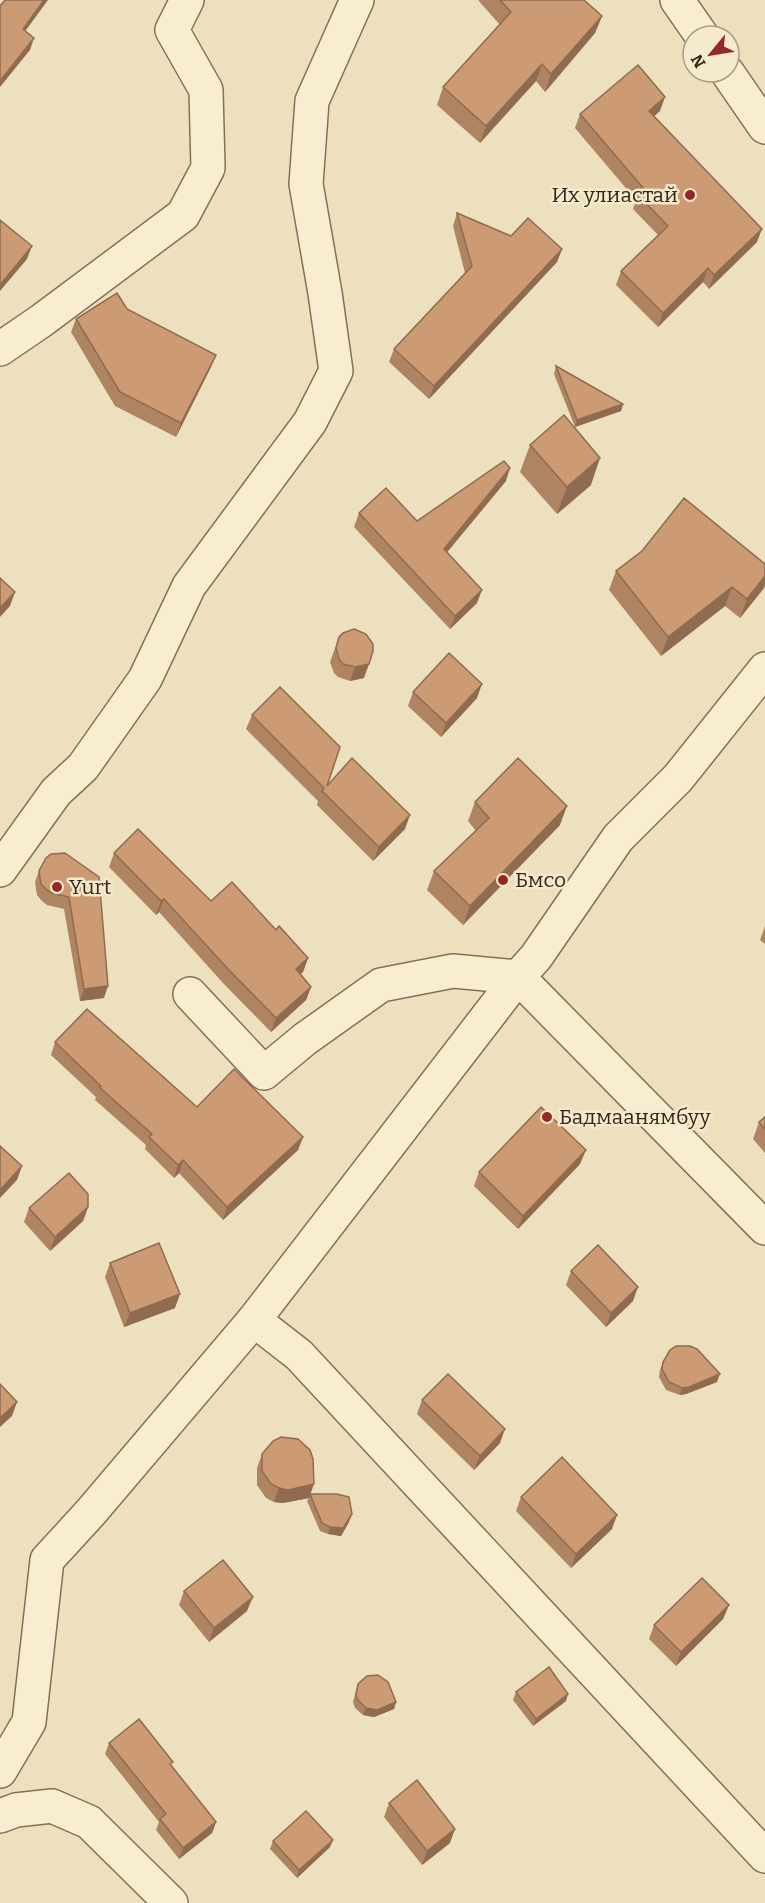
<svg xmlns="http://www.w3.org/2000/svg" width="765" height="1903" font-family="Bitter,serif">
<rect width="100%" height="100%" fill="#ede0be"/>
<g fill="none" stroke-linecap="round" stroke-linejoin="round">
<defs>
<g id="street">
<polyline points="677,0 702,36"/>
<polyline points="727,72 765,127"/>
<polyline points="0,349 41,321 183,215 208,168 206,90 172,30 187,0"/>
<polyline points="0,870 56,792 83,767 145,679 189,586 310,422 336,371 325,293 306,184 312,101 357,0"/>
<polyline points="190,994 264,1073 305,1039 381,985 453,971 518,977 765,1228"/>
<polyline points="254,1320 299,1355 765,1856"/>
<polyline points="0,1771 29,1722 47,1560 91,1512 254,1320 518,977 536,957 618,838 678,778 765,669"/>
<polyline points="0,1816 16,1810 52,1806 89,1822 171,1903"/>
</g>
</defs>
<!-- street casing -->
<use href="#street" stroke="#857057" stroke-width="36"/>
<!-- street -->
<use href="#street" stroke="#f8edd0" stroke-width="33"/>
</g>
<!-- wall -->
<g fill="#af8463">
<polygon points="478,0 584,0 602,16 595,33 545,92 536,81 480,143 437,105 443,87 500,25"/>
<polygon points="660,111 654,116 757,242 709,289 703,282 658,327 616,285 621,271 658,235 633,209 636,200 575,128 580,114"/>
<polygon points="457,213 511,236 562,249 557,262 429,399 389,362 394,349 465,273 453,226"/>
<polygon points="127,309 216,355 210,369 176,437 115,406 71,332 76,319"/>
<polygon points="556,366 623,404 621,411 575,427 554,374"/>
<polygon points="530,445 591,485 557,514 520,472"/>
<polygon points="506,481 447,552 477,603 450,629 354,527 359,513 417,521"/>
<polygon points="765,564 765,584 764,588 740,618 725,606 661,656 609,590 616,571"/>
<polygon points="339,637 364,678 350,681 338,677 334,673 330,662"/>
<polygon points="413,692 477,698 441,737 408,706"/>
<polygon points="252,715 327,786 405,829 373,861 317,805 318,801 246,729"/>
<polygon points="475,802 560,825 463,925 427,890 434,871 476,831 468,821"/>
<polygon points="65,853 104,998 80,1001 64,909 47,905 42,901 37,895 35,882 39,871"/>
<polygon points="114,853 211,901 276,930 308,958 303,972 300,974 311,987 306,1000 271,1032 223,983 159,912 156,915 109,867"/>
<polygon points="765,926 765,944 760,940"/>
<polygon points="55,1042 197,1107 303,1137 298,1150 223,1220 179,1173 174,1178 145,1149 146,1145 95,1100 96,1097 51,1055"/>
<polygon points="765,1117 765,1153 753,1139 759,1122"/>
<polygon points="580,1164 518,1229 474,1186 479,1172"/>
<polygon points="88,1207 83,1221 50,1251 24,1222 29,1208"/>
<polygon points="110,1263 175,1308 124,1327 105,1277"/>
<polygon points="571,1271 633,1301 606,1327 566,1285"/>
<polygon points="663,1362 717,1382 686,1394 680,1395 666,1390 659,1377 660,1370"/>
<polygon points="422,1400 500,1443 474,1470 417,1414"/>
<polygon points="262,1454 310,1494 349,1522 341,1536 328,1534 320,1531 307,1501 309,1498 283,1503 274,1502 266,1498 257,1485 257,1468"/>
<polygon points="521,1497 612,1529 571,1568 516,1511"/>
<polygon points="184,1591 247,1611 209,1642 179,1605"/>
<polygon points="729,1605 723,1619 676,1666 649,1639 654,1625"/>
<polygon points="358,1684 396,1702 394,1709 374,1717 363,1715 355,1708 353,1702"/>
<polygon points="516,1692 566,1701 533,1726 513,1700"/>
<polygon points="109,1743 171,1765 216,1822 212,1833 179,1859 156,1830 159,1822 105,1754"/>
<polygon points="389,1803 450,1843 422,1865 384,1817"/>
<polygon points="273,1841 330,1847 297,1878 270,1849"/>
</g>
<!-- shaded-wall -->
<g fill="#8f6c50">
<polygon points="44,0 48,0 18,41 23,29"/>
<polygon points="602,16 595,33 545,92 551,74"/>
<polygon points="34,38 30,50 0,87 0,81"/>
<polygon points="542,64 536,81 480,143 486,126"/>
<polygon points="665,97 660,111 644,125 649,111"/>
<polygon points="762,229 757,242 709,289 714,275"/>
<polygon points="32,246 27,259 0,291 0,285"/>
<polygon points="562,249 557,262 429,399 434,386"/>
<polygon points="708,268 703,282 658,327 663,313"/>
<polygon points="216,355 210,369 176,437 181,423"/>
<polygon points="623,404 621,411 575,427 577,420"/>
<polygon points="600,458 591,485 557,514 567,487"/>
<polygon points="510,468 506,481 439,562 444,549"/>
<polygon points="765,576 765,584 764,588 740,618 747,599"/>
<polygon points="732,587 725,606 661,656 668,637"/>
<polygon points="482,590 477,603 450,629 455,616"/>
<polygon points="15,592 10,606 0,617 0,608"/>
<polygon points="369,664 364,678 350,681 355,667"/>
<polygon points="482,684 477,698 441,737 446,723"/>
<polygon points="567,806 560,825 463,925 470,906"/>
<polygon points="410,815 405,829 373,861 379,847"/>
<polygon points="164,899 159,912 156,915 161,901"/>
<polygon points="308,958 303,972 291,983 296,969"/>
<polygon points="108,986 104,998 80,1001 84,989"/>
<polygon points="311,987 306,1000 271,1032 276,1018"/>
<polygon points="303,1137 298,1150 223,1220 227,1207"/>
<polygon points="586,1150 580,1164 518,1229 523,1216"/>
<polygon points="183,1160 179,1173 174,1178 178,1165"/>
<polygon points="22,1166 17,1180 0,1198 0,1190"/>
<polygon points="88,1207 83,1221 50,1251 55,1237"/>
<polygon points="638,1287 633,1301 606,1327 611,1313"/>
<polygon points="180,1294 175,1308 124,1327 130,1313"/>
<polygon points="720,1374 717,1382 686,1394 680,1395 682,1388"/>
<polygon points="17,1402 12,1416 0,1427 0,1418"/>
<polygon points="505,1429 500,1443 474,1470 480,1456"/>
<polygon points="314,1484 309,1498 283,1503 274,1502 279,1488"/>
<polygon points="352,1514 349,1522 341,1536 328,1534 330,1527"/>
<polygon points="617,1515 612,1529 571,1568 576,1554"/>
<polygon points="253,1597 247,1611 209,1642 214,1628"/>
<polygon points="729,1605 723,1619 676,1666 681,1652"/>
<polygon points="568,1694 566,1701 533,1726 536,1719"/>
<polygon points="396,1702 394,1709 374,1717 363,1715 366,1708"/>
<polygon points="216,1822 212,1833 179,1859 183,1848"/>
<polygon points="455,1829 450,1843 422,1865 427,1851"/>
<polygon points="333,1840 330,1847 297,1878 299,1870"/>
</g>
<!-- building -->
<g fill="#cc9a73" stroke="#8f6c50" stroke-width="1.5">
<polygon points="5,0 44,0 23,29 34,38 0,81 0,6"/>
<polygon points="500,0 584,0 602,16 551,74 542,64 486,126 443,87 511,12"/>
<polygon points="638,65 665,97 649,111 762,229 714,275 708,268 663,313 621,271 668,226 638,195 644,189 580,114"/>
<polygon points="457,213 511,236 528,218 562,249 434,386 394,349 472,266"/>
<polygon points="0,220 32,246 0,285"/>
<polygon points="117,293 127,309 216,355 181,423 120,392 76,319"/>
<polygon points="556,366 623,404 577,420"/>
<polygon points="564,415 600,458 567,487 530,445"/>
<polygon points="504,461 510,468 444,549 482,590 455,616 359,513 386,488 417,521"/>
<polygon points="684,498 765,564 765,576 747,599 732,587 668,637 616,571 642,551"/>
<polygon points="0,578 15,592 0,608"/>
<polygon points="354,629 366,634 373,644 373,651 369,664 355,667 343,664 339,659 336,648 339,637 343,633"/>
<polygon points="449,653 482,684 446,723 413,692"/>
<polygon points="280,687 340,747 327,786 352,758 410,815 379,847 322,791 324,788 252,715"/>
<polygon points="518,758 567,806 470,906 434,871 489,818 475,802"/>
<polygon points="138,829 211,901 232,882 276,930 279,926 308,958 296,969 311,987 276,1018 228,969 164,899 161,901 114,853"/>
<polygon points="65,853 99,877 108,986 84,989 69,897 52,893 46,889 41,884 39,871 46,858 51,854"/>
<polygon points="87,1009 197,1107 234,1069 303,1137 227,1207 183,1160 178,1165 149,1137 152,1134 99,1087 101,1086 55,1042"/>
<polygon points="541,1107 586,1150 523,1216 479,1172"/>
<polygon points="765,1117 765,1129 759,1122"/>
<polygon points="0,1146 22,1166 0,1190"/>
<polygon points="69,1173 88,1194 88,1207 55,1237 29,1208"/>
<polygon points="159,1243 180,1294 130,1313 110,1263"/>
<polygon points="598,1245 638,1287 611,1313 571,1271"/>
<polygon points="676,1346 690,1346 697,1349 720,1374 689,1387 682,1388 669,1382 662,1369 663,1362 670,1350"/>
<polygon points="448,1374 505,1429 480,1456 422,1400"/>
<polygon points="0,1384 17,1402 0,1418"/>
<polygon points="281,1437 298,1439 310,1450 313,1459 314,1484 288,1490 279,1488 271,1484 262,1471 262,1454 273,1441"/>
<polygon points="562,1457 617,1515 576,1554 521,1497"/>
<polygon points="310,1494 337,1494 349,1497 352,1514 343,1528 330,1527 322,1523"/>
<polygon points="223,1560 253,1597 214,1628 184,1591"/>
<polygon points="702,1578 729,1605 681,1652 654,1625"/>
<polygon points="549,1667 568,1694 536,1719 516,1692"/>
<polygon points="378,1675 388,1682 396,1702 377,1710 366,1708 358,1700 356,1695 358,1684 367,1676"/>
<polygon points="139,1719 173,1762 170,1764 216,1822 183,1848 160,1819 166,1814 109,1743"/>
<polygon points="417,1780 455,1829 427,1851 389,1803"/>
<polygon points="306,1811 333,1840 299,1870 273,1841"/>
</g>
<!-- markers -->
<g fill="#942827" stroke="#f5eacd" stroke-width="2">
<circle cx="690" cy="195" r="6"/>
<circle cx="503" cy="880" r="6"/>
<circle cx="57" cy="887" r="6"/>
<circle cx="547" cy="1117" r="6"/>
</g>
<g text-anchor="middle" stroke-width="5" stroke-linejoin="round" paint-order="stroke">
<!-- poi labels -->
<g font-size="21" fill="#35281b" stroke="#f5eacd" text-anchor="start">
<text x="678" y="202" text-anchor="end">Их улиастай</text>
<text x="515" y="887">Бмсо</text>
<text x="69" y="894">Yurt</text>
<text x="559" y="1124">Бадмаанямбуу</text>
</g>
</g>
<!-- north arrow -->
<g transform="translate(711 54) rotate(240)"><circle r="28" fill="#f5eacd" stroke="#a89c86" stroke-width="1.5"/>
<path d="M0-4.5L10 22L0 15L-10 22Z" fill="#942827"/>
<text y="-9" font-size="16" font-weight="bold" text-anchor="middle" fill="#35281b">N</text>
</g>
</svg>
